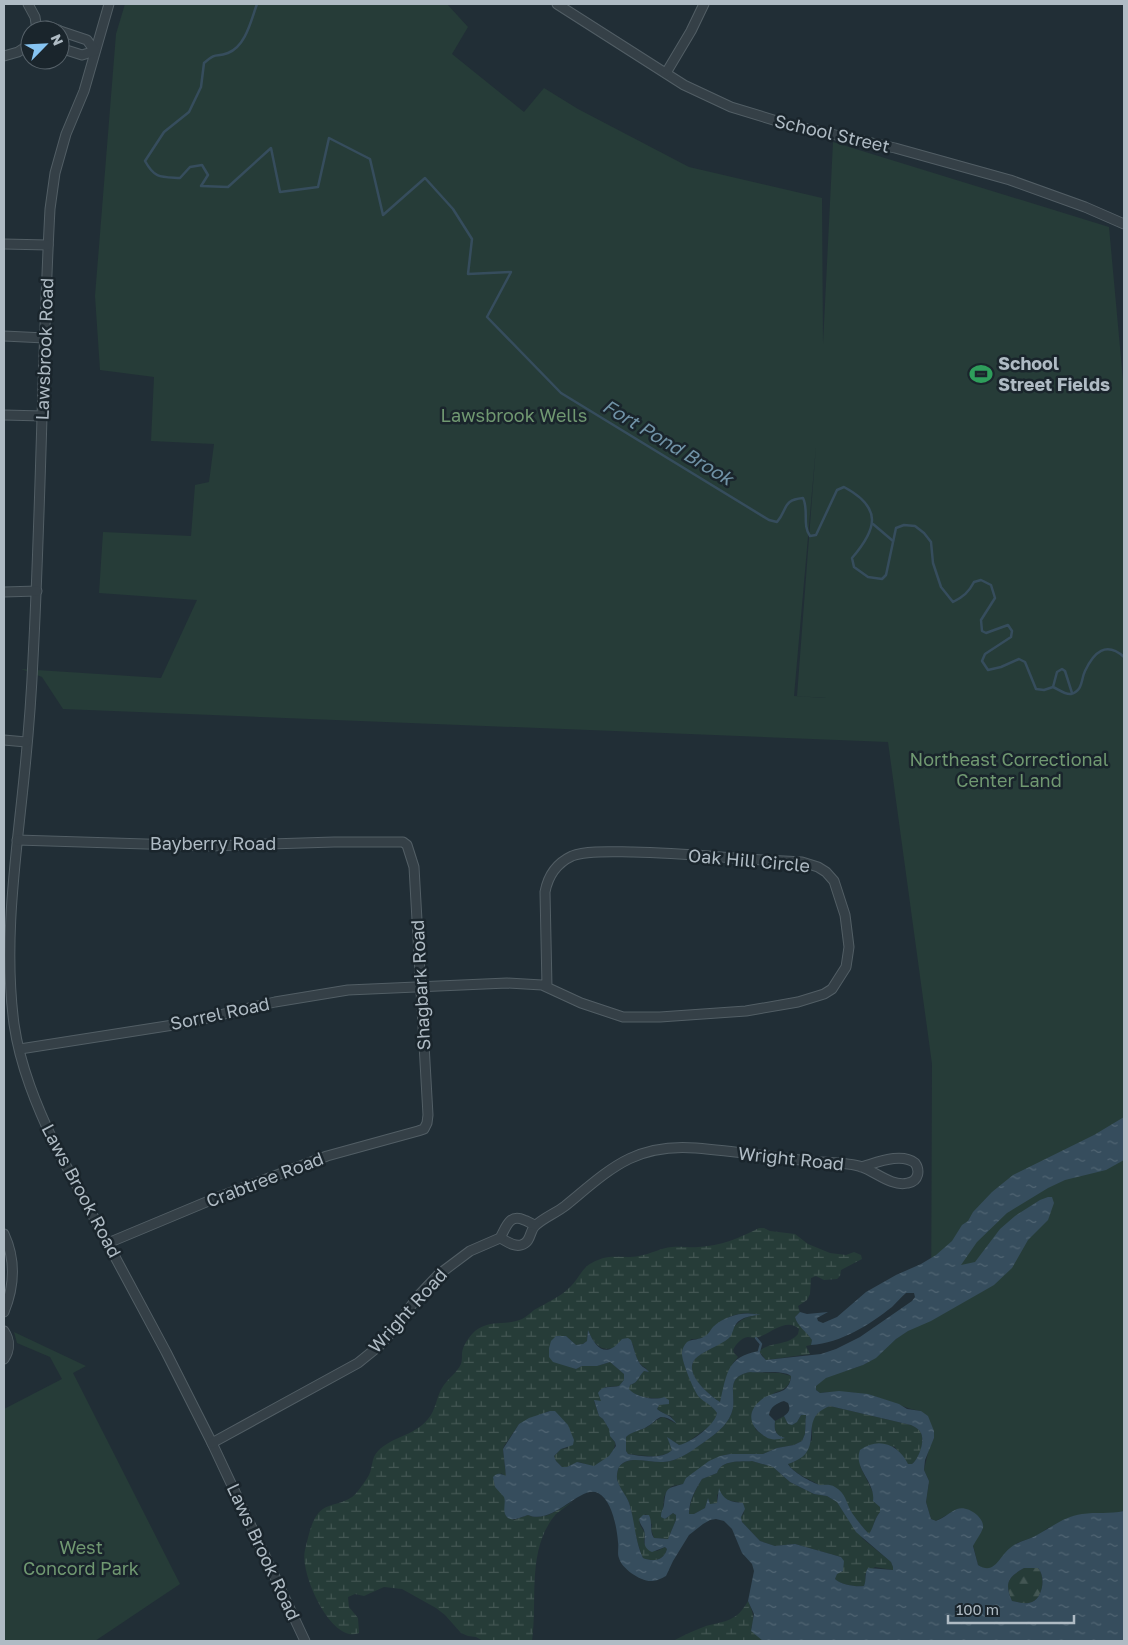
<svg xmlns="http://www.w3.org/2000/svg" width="1128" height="1645" font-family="'Golos Text',sans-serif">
<defs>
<pattern id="forest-firs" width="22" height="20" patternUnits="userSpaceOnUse" patternTransform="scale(1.25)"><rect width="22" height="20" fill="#263c38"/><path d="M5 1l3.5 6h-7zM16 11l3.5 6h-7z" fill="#435653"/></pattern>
<pattern id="wetland-marsh" width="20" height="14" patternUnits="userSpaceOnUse" patternTransform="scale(1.25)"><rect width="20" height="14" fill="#263c38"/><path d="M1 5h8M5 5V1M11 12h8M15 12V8" fill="none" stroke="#435653"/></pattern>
<pattern id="water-ripples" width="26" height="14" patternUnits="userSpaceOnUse" patternTransform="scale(1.25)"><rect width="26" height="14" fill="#364d5d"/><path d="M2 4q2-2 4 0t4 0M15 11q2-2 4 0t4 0" fill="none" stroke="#516573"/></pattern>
</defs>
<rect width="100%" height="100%" fill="#212e36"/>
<!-- forest -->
<path fill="url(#forest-firs)" d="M 1024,1568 L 1038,1568 C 1046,1576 1043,1598 1032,1602 C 1025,1605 1018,1602 1012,1601 C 1004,1583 1008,1577 1024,1568 Z"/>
<!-- wetland -->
<g fill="url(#wetland-marsh)">
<path d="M 759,1228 L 764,1228 L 770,1231 L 795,1234 L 808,1244 L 830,1253 L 846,1255 L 854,1252 L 861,1255 L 862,1259 L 841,1270 L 840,1276 L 837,1279 L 824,1280 L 816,1276 L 811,1278 L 810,1294 L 807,1300 L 798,1306 L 800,1312 L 795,1317 C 797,1326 808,1332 812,1340 L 811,1345 L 806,1346 L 810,1354 L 766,1360 L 759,1351 C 772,1341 788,1346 798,1334 L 799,1329 C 786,1316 768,1336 755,1338 C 753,1338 750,1337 748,1337 C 741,1338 736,1344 733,1350 L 734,1353 L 738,1357 L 733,1363 L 720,1402 C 709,1395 683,1374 695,1359 C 702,1351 714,1349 721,1342 C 733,1329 739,1316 758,1315 C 743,1310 725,1316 714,1327 C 711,1329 709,1333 707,1336 C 703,1339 696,1339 691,1339 L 682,1353 C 684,1370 695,1387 706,1400 C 710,1405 714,1408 717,1412 L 716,1419 L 711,1425 L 685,1444 L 679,1445 L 668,1438 L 672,1450 C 662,1460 641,1455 628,1454 L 626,1451 L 626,1437 C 632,1431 638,1431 645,1428 C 652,1425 656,1419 663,1417 L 675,1423 L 671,1416 L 665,1414 L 657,1409 L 659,1405 L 663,1404 L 661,1398 C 651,1399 635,1397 628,1389 L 630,1385 C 639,1382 638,1377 644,1371 L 648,1372 L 646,1368 C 638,1365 634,1353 633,1344 C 609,1347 601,1358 588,1331 L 587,1341 L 583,1344 L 576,1345 L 566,1336 L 559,1364 L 565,1364 L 576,1369 L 582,1366 L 597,1366 L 610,1362 L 624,1374 L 624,1380 L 619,1386 L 605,1387 L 601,1401 L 594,1401 L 599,1416 L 603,1419 L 609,1429 L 612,1439 L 615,1442 C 616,1451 604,1464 594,1466 C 588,1467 583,1462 578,1462 L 567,1467 L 562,1467 L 556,1461 L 554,1456 L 561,1449 L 568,1448 L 549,1411 L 519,1424 L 504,1446 L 503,1449 L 506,1477 L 501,1473 L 506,1502 L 505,1514 L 514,1520 L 528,1515 C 543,1522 559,1509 572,1502 C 567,1506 561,1510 556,1514 C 526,1549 538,1600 532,1641 L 483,1641 L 476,1637 L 468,1636 L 461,1633 L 445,1615 L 436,1608 L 402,1589 L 384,1587 L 364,1596 L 355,1594 L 348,1597 L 349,1607 L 358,1618 L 359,1633 C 332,1645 299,1573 305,1550 C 309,1535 312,1511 329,1506 C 340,1502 351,1501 358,1491 C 362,1486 366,1480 369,1475 C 373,1467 371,1458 378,1451 C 393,1436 414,1436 428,1419 C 436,1410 436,1398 442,1388 C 447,1379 457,1373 461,1364 C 462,1361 462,1357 462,1353 C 463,1345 469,1337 475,1331 C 489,1319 507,1326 522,1319 C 526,1317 530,1313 534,1310 C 546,1303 560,1297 569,1288 C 582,1276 580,1267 598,1260 C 612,1254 625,1259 639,1256 C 650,1254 661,1248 672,1247 C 680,1246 690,1248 698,1247 C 721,1246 739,1238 759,1228 Z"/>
<path d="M 750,1372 L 780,1373 L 791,1376 C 790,1387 783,1390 774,1393 L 755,1429 C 765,1437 771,1441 783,1438 C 776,1434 774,1431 775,1421 L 784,1416 L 788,1424 L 797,1422 L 801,1415 L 806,1415 L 805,1434 L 802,1441 L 794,1445 L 777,1448 L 763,1454 L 730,1454 L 720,1456 L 683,1484 L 672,1486 L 667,1491 L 664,1497 L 663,1510 L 665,1519 L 673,1513 L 676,1515 L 676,1520 L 668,1539 L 654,1538 L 651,1529 L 652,1525 L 646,1514 L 639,1519 L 640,1525 L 645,1533 L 644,1543 L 657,1551 L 665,1547 L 667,1549 C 664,1561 653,1562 643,1558 C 638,1546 635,1533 632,1521 C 631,1516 632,1510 630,1506 C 628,1497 620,1490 618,1482 C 616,1478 617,1471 619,1467 C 628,1454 651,1463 663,1462 C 680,1461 693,1449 707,1440 C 718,1432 730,1423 733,1408 C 735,1391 726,1377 750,1372 Z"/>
<path d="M 830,1406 L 911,1425 C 915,1427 919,1429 921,1433 C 925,1442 919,1459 912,1464 L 908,1464 L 894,1446 L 860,1466 L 880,1507 L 880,1512 C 874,1519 874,1527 869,1535 C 854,1516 839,1498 819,1485 C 810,1479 792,1473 788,1463 L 794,1462 L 812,1440 L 812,1422 L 816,1414 L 821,1409 Z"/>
<path d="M 752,1461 L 773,1467 L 790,1482 L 814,1494 L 827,1496 L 837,1502 L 863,1539 L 891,1562 L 893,1567 L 893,1570 L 875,1567 L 865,1574 L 866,1581 L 864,1586 C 856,1587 841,1585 835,1579 L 841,1557 L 795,1544 L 775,1546 L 760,1541 L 742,1522 L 741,1517 L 744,1513 L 743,1503 L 726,1500 L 717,1494 L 717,1503 L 710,1505 L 708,1499 L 705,1508 L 694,1514 L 689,1514 C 690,1501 695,1490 702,1479 L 717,1473 C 722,1459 740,1462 752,1461 Z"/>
<path d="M 748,1601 C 752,1611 756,1618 751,1628 L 763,1641 L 673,1641 C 684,1635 695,1630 706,1626 C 726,1621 737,1621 748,1601 Z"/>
</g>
<!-- park -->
<g fill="#263c38" fill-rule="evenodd">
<path d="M 125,4 L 447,4 L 468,27 L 452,54 L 524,112 L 544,88 L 578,109 L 689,167 L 822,198 L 823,344 L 833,142 L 1109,227 L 1124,391 L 1124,1511 L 1112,1514 L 1095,1513 L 1048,1528 L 1037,1536 L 1017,1543 L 994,1567 L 989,1569 L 984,1569 L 978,1565 L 973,1545 L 983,1528 L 958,1509 L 936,1521 L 931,1519 L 926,1502 L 929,1481 L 924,1470 L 929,1448 L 934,1438 L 921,1411 C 906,1409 894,1402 879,1398 C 862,1392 838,1391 820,1393 L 816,1390 L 816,1386 C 827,1372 849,1372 864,1364 C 878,1358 886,1347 897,1338 C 908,1330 919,1325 931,1320 L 932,1064 L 888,742 L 63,709 L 42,677 L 21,669 L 161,678 L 197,600 L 99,593 L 103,532 L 191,536 L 195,485 L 209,482 L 214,444 L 151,441 L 154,377 L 100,370 L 95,296 L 116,34 ZM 816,446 L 797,696 L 826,698 L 794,696 Z"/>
<polygon points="14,1332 86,1366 73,1373 180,1584 95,1641 4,1641 4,1409 62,1379 50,1357 17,1343"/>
</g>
<!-- water -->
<path fill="url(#water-ripples)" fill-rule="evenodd" d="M 1124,1117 L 1124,1160 L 1106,1170 L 1065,1180 L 1048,1188 L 1007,1213 L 977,1242 L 961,1265 L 975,1262 L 1000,1229 L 1015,1216 L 1040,1200 L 1048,1197 L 1052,1197 L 1054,1203 L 1048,1220 L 1028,1240 L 1012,1268 L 994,1285 L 931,1321 L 908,1331 L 896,1339 L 876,1358 L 863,1365 L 826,1378 L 816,1386 L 816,1390 L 820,1393 L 839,1391 L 868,1394 L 899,1404 L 907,1409 L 921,1411 L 928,1416 L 934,1431 L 934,1438 L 925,1460 L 924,1470 L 929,1481 L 926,1502 L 931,1519 L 936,1521 C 944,1518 950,1512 957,1509 C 968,1505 985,1518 983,1528 C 981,1534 976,1540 973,1546 L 978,1565 C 997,1577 999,1552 1016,1544 C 1023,1540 1031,1539 1037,1535 C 1052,1527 1065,1516 1082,1514 C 1096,1512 1110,1514 1124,1511 L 1124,1641 L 763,1641 L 751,1631 L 754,1614 L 748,1601 L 754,1571 L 752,1564 L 742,1553 L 732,1529 L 724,1521 L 716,1519 L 710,1520 L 703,1524 L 689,1535 L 673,1561 L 666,1576 C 662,1578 657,1581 652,1581 C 641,1582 621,1568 619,1558 C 617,1553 619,1547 618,1542 C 617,1528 612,1500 598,1493 C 581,1484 553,1526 528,1515 C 521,1517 509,1524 505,1514 C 503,1509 506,1502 504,1497 L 495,1487 L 493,1477 C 498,1472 500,1474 506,1476 L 503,1449 L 519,1424 L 529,1418 L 550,1411 L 555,1411 L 568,1425 L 574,1440 L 573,1445 L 561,1449 L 554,1456 L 556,1461 L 562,1467 L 567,1467 L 577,1462 L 594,1466 L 609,1456 L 616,1446 L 615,1442 L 610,1436 L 609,1429 L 603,1419 L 599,1416 L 594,1400 L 601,1401 L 598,1393 C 602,1385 612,1388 619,1386 L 624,1380 L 624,1374 L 610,1362 L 597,1366 L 582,1366 L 576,1369 L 553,1362 L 549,1357 L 549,1348 L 551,1341 L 556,1336 L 566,1336 L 576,1345 L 583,1344 L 587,1341 L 588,1330 C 596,1350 607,1358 622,1339 L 628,1338 L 631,1340 C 634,1348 635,1356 640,1364 C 643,1368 646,1368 649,1372 L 644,1371 C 638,1377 639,1382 630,1385 L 629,1389 C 635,1397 655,1401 664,1397 L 669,1400 L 669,1404 L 659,1405 L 657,1409 C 666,1416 669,1413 677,1424 C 673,1421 668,1417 662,1417 C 657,1417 653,1424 648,1426 C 641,1431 632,1431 626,1437 L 626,1451 L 628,1454 C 640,1456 662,1460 672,1450 L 667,1437 L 679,1445 C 691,1443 715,1425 717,1413 C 712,1405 705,1403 699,1397 C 694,1392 681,1360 682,1353 C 682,1349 684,1345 687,1342 C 692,1339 700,1340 705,1336 C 709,1334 710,1330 713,1327 C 726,1315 744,1311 761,1315 C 753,1315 741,1317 736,1324 C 733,1328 733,1334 729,1338 C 721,1345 701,1352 695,1359 C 683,1373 709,1395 720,1402 C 727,1374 726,1357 759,1351 L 762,1356 L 766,1360 L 821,1354 L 836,1349 L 860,1337 L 912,1301 L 915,1297 L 914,1293 L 906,1293 C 901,1297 897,1302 892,1307 C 869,1325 841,1343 811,1345 L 812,1340 C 807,1332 797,1326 795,1317 L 800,1312 L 807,1314 L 828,1312 L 817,1318 L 818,1321 L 823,1323 L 837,1317 L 866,1292 L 896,1275 L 921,1264 L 936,1255 L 952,1241 L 962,1225 L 968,1221 L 973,1212 L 992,1192 L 1013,1175 L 1094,1135 ZM 750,1372 C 761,1373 783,1370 791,1376 C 791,1382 788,1387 784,1390 C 778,1393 771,1394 765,1397 C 746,1409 747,1426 766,1437 C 772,1441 778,1439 785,1438 C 775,1435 774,1430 775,1421 L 769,1415 C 770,1407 777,1403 784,1401 L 788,1403 C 791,1410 789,1412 784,1416 L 788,1424 L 792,1425 L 797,1422 L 801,1415 L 806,1415 L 805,1434 L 802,1441 L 794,1445 L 777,1448 L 763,1454 L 730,1454 L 720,1456 L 709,1461 L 686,1478 L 683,1484 C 667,1489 666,1486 664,1505 C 663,1510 661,1511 661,1517 L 665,1519 L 673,1513 L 676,1515 L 676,1520 L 668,1539 L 654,1538 C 649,1531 653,1523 649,1515 L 643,1515 L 639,1519 C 640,1524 642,1526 644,1530 C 647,1539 640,1547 652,1552 L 665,1547 L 667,1549 C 664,1561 653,1562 643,1558 C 635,1541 635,1523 630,1506 C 628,1497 621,1491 618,1482 C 616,1478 617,1471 619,1467 C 627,1454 650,1463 663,1462 C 680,1461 694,1449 707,1440 C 718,1432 730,1423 733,1408 C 735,1391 726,1377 750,1372 ZM 830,1406 L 911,1425 C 915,1427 919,1429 921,1433 C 925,1441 919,1459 912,1464 L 908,1464 C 899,1445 879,1436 860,1450 C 853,1469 876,1482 873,1501 L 880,1507 L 880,1512 C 874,1519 874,1527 869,1534 C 863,1528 857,1520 852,1513 C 846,1503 846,1493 835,1487 C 830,1484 825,1485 820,1485 C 812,1483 791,1471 788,1464 C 830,1451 794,1419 830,1406 ZM 752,1461 L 773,1467 L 790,1482 L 814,1494 L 827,1496 L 837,1502 L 856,1532 L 891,1562 L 893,1567 L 893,1570 L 868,1568 C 864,1574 867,1579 864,1586 C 856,1587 841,1585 835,1579 L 837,1574 L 843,1571 L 844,1561 L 841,1557 L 795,1544 L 775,1546 L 760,1541 L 742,1522 L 741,1517 L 745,1509 L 743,1503 C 730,1502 723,1500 719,1488 L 717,1503 L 710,1504 L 708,1498 L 705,1508 L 694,1514 L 689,1514 C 689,1501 695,1490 702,1479 L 717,1473 C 722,1459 740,1462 752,1461 ZM 1024,1568 L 1038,1568 C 1046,1576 1043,1598 1032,1602 C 1025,1605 1018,1602 1012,1601 C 1004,1583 1008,1577 1024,1568 Z"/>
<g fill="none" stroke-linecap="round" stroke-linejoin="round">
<!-- stream -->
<g stroke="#364d5d" stroke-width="2.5">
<path d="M 257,4 C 251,20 246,46 228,53 C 215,58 218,51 204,63 L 201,87 L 189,112 L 164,132 L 145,161 C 155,179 161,177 180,178 L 190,167 L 202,165 L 208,175 L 201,186 L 228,187 L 271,148 L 280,192 L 318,187 L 329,138 L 370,159 L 383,215 L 425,178 L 453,209 L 472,239 L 468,274 L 511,272 L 487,317 L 561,393 L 769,520 L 777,522 C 788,509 782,500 803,498 C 809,510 802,525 810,536 L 816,535 L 837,490 L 844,487 C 883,508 877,529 852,558 L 854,567 L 868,577 L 882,579 L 886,575 L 896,528 L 904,525 L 915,526 L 924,533 L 931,542 L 933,563 L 941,587 L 953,602 C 963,597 969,592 974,582 L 981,580 L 991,585 L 995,598 L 981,620 L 982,631 L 986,633 L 1008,625 L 1012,631 L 1011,637 L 985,654 L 982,661 L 988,670 L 1001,667 L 1019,659 L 1025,662 L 1036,689 L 1044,690 L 1053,687 C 1058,689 1065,695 1071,694 C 1083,691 1081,679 1085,671 C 1094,652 1106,641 1124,657"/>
<polyline points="873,524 893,541"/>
<polyline points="1053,687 1057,672 1062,669 1065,671 1072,693"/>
<polyline points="756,1338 761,1344 759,1351"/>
</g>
<defs>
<g id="minor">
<polyline points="28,4 35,17 37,30"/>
<path d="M 109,4 L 84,91 L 66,134 L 55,173 L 50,209 C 42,359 41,509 33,659 C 31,705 27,751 22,797 C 14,872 4,948 14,1024 C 20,1066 37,1107 55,1145 L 166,1352 L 212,1443 L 305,1641"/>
<polyline points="557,4 684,85 731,107 790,125 895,148 1010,180 1085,207 1124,224"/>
<polyline points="41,30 47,26 58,30"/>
<polyline points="60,31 87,40 95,51 82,55 60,48"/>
<polyline points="4,56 18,52 30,44"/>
<polyline points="666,73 691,31 704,4"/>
<polyline points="4,244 48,245"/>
<polyline points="4,336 45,338"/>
<polyline points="4,415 43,416"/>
<polyline points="4,592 37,591"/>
<polyline points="4,740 26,742"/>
<polyline points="17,840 210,846 334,842 403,842 407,845 414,867 428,1115 427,1123 424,1129 418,1131 327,1156 211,1200 108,1243"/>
<path d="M 20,1049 L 186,1023 L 275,1002 L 348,990 L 507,983 L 542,985 L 581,1003 L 623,1017 L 660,1017 L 746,1011 L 798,1002 L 824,994 L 832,989 L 846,967 L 849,947 L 845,915 L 834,881 L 826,872 L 818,867 L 802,862 C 745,860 689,853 633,852 C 616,852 587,850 572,856 C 557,863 548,876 545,892 L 547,987"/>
<path d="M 4,1234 C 16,1260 15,1285 4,1312"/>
<path d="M 500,1238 C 507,1241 513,1247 521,1245 C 532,1242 529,1230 536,1225 C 545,1217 556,1213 565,1206 C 609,1170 634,1143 696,1148 C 734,1151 771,1157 809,1161 C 825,1163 847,1162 862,1167 C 876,1172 892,1187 908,1183 C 919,1181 920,1170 915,1163 C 901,1152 876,1163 861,1167"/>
<path d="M 4,1331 C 10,1340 10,1350 4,1359"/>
<path d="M 212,1443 L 358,1363 L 379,1346 L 389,1335 L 420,1294 L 438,1275 L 470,1251 L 500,1238 C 506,1228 509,1213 524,1220 C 528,1221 531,1224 535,1225"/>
</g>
</defs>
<!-- minor casing -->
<use href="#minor" stroke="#525e65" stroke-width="11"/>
<!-- minor -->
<use href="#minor" stroke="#354047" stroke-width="9"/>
</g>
<!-- icons -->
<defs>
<symbol id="stadium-bare" viewBox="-9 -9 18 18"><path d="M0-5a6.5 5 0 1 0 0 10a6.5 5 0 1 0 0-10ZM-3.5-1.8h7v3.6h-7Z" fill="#2e9e5b" stroke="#1a252c" stroke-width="2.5" paint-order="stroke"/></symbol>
</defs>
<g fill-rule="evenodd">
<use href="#stadium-bare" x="965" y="358" width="32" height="32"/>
</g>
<g text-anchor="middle" stroke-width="5" stroke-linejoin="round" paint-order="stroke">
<!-- street labels -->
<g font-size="18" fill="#afbbc4" stroke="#1a252c">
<text transform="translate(832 134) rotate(13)" y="6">School Street</text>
<text transform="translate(45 349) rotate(-88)" y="6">Lawsbrook Road</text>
<text x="213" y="850">Bayberry Road</text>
<text transform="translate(749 861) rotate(5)" y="6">Oak Hill Circle</text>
<text transform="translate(421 985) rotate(-93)" y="6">Shagbark Road</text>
<text transform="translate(220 1014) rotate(-12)" y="6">Sorrel Road</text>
<text transform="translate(791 1159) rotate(6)" y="6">Wright Road</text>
<text transform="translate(265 1180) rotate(-21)" y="6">Crabtree Road</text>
<text transform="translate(81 1191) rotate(62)" y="6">Laws Brook Road</text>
<text transform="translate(408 1311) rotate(-48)" y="6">Wright Road</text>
<text transform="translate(263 1552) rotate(65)" y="6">Laws Brook Road</text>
</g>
<!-- poi labels -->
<g font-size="18" font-weight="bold" fill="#afbbc4" stroke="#1a252c" text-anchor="start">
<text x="998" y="370">School<tspan x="998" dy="21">Street Fields</tspan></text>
</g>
<!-- park labels -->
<g font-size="18" fill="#709871" stroke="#1a252c">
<text x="514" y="422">Lawsbrook Wells</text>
<text x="1009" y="766">Northeast Correctional<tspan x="1009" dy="21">Center Land</tspan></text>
<text x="81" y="1554">West<tspan x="81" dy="21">Concord Park</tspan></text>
</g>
<!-- water labels -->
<g font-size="19" font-style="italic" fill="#7092a6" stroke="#1a252c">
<text transform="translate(668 442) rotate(31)" y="7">Fort Pond Brook</text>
</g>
</g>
<!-- border -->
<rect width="1128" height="1645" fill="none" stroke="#afbbc4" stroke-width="10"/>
<!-- north arrow -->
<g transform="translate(45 45) rotate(66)"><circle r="24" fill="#1a252c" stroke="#566169"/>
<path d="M0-4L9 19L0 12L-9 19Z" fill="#86c4f2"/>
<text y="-8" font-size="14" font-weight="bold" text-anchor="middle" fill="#afbbc4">N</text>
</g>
<!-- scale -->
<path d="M948 1615v8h126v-8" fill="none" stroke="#afbbc4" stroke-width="2.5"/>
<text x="956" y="1615" font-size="15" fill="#afbbc4" stroke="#1a252c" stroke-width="4" paint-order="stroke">100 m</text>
</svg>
